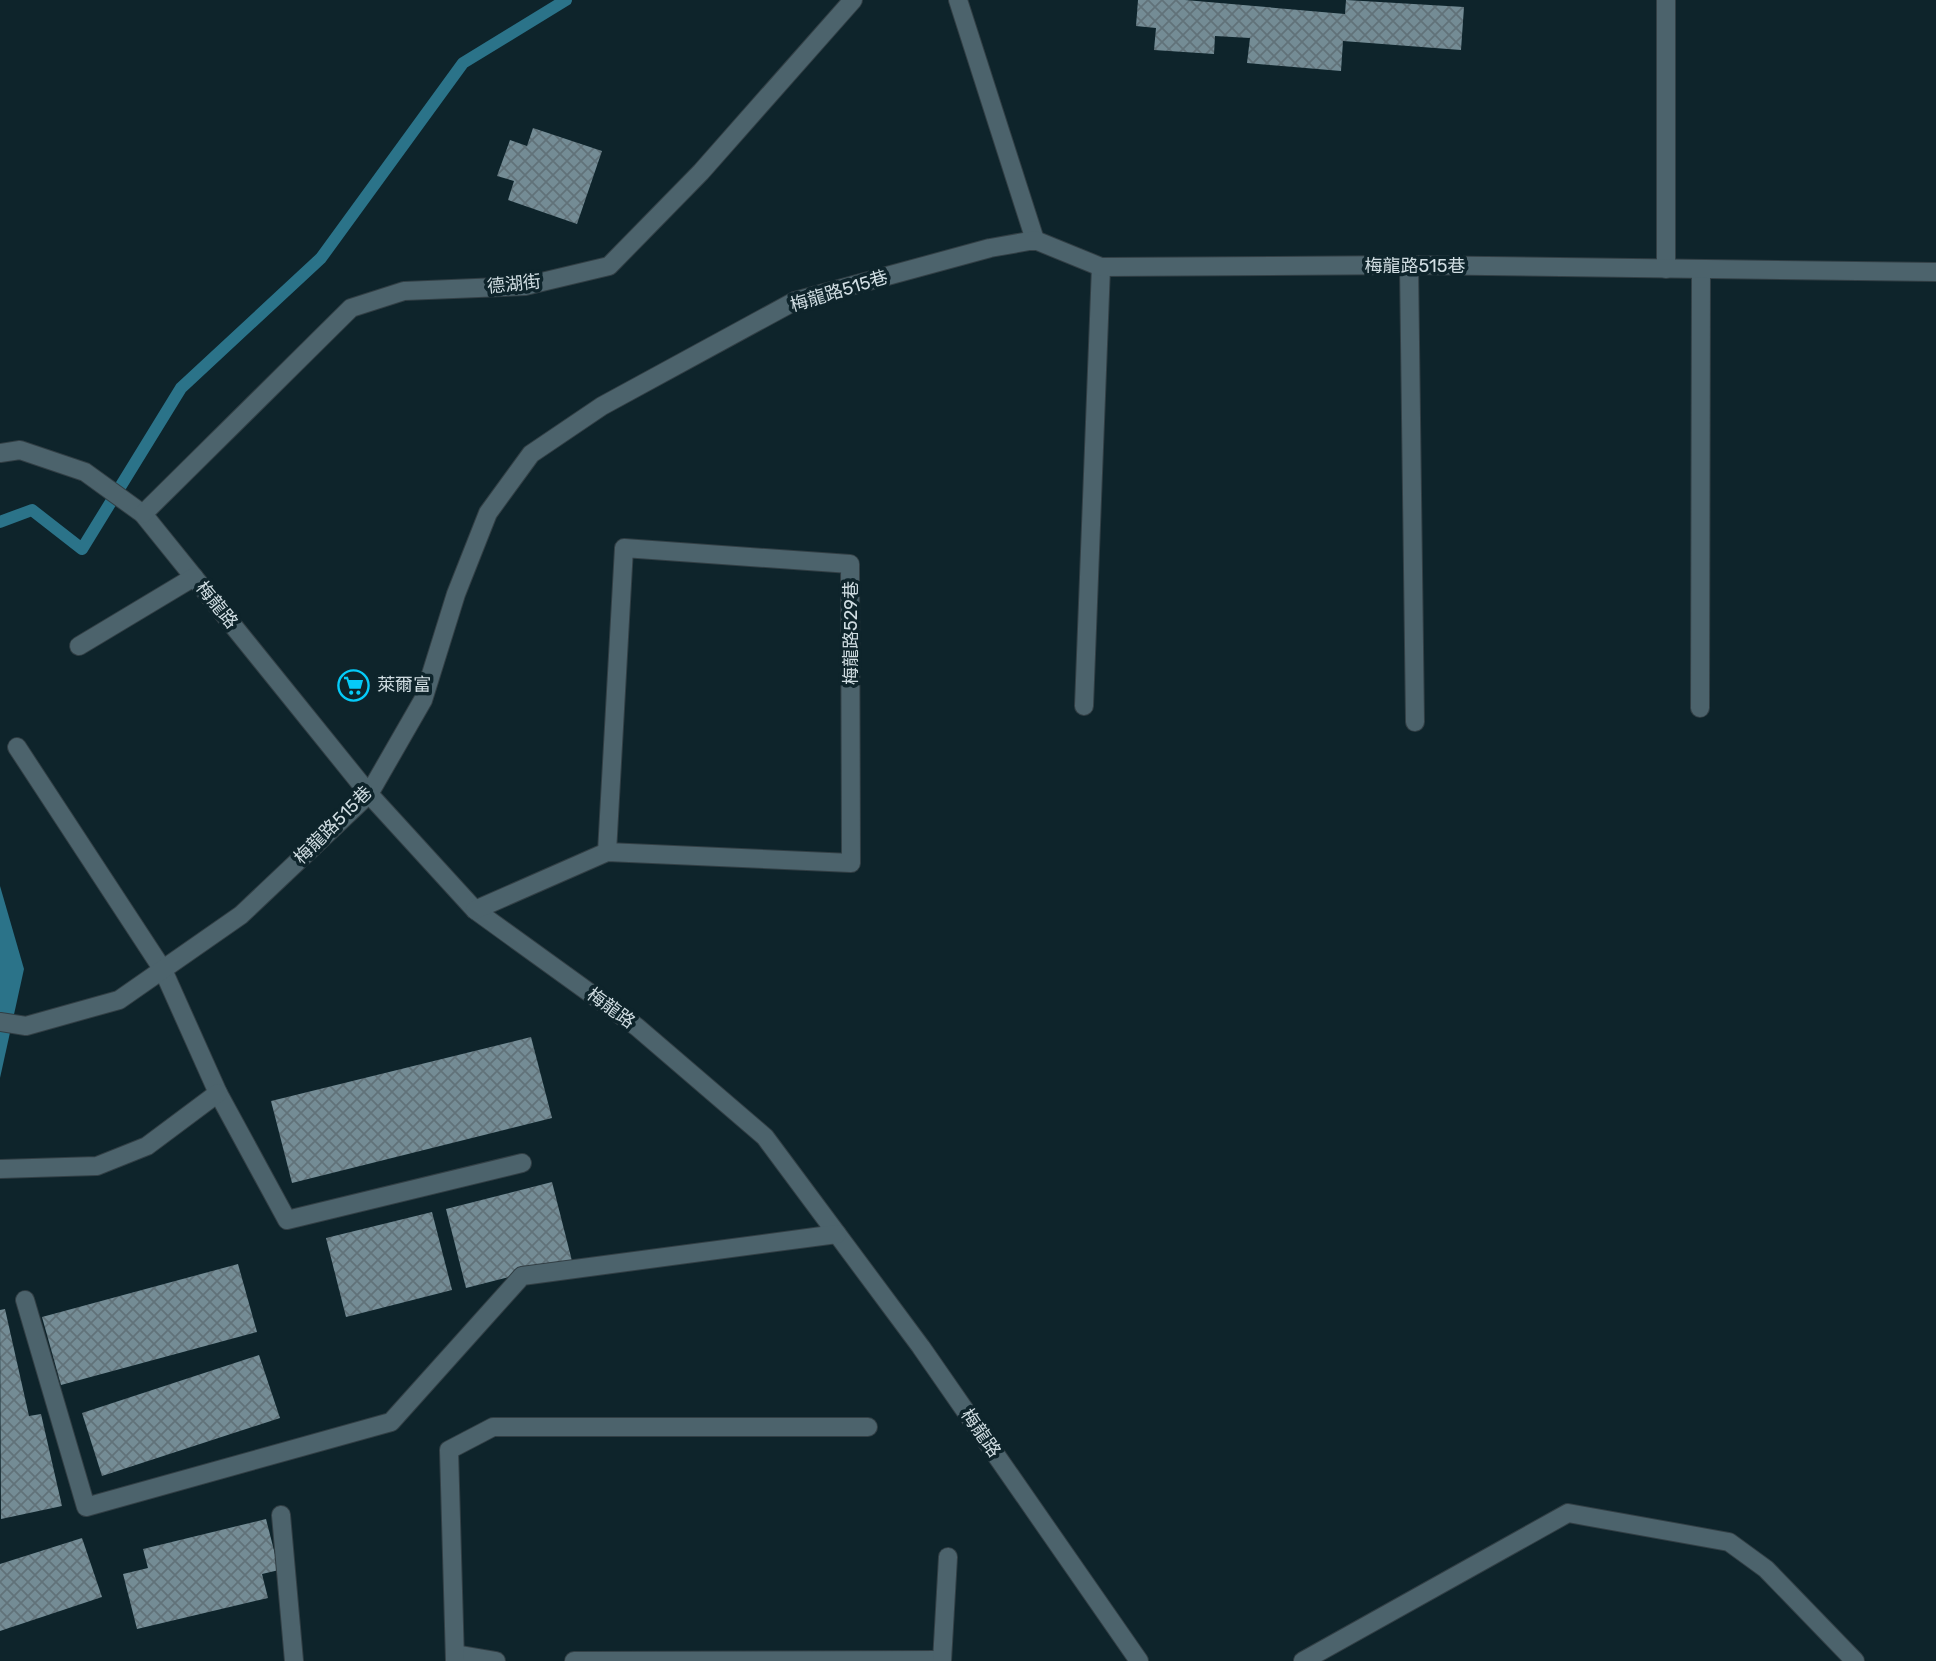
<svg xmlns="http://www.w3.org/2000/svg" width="1936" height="1661" font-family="Rubik,'Noto Sans TC',sans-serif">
<defs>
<pattern id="building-cross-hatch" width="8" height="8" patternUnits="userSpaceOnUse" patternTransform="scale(1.75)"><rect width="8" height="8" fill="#748c95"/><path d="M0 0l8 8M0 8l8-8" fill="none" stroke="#617279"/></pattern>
</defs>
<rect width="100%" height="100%" fill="#0e242b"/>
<!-- water -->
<polygon fill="#2b7389" points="0,886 24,969 0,1078"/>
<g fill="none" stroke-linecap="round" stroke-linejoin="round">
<!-- stream -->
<polyline stroke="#2b7389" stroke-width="12" points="0,522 32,510 82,549 181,388 321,258 463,63 566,0"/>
</g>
<!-- building -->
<g fill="url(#building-cross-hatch)">
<polygon points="1138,0 1185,0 1345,14 1346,0 1464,7 1461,50 1343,41 1341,71 1247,63 1250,38 1215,36 1214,54 1154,50 1156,28 1136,26"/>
<polygon points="533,128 602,151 577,224 508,200 514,181 497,176 510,140 527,146"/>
<polygon points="531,1037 552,1118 292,1183 271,1101"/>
<polygon points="552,1182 572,1261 466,1288 446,1209"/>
<polygon points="432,1212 452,1290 346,1317 326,1238"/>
<polygon points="238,1264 257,1332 61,1385 42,1317"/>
<polygon points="5,1309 29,1416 41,1414 62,1506 1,1519 0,1310"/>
<polygon points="259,1355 280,1418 102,1476 82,1413"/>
<polygon points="266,1519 279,1570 262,1574 268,1598 137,1629 123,1574 148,1568 143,1549"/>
<polygon points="82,1538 102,1597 0,1631 0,1564"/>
</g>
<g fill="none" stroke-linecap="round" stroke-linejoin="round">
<defs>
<g id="minor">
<polyline points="958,0 1035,240"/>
<polyline points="1666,0 1666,269"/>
<polyline points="1409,265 1415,722"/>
<polyline points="0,453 20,450 85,472 143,514 369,794 475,910 637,1027 765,1137 921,1347 1139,1661"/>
<polyline points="143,514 351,308 404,291 525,286 609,266 701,172 853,0"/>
<polyline points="79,646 194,577"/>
<polyline points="1084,706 1101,267"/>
<polyline points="1700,708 1701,269"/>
<polyline points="17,747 163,970 218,1093 287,1220 522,1163"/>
<polyline points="475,910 607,852 851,863 850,564 624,548 607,852"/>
<polyline points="0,1022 26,1026 119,1000 241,915 369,794 423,700 456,594 488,513 531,454 602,406 795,301 990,248 1035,240 1101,267 1409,265 1936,272"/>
<polyline points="0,1169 97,1166 147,1146 218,1093"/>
<polyline points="25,1300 86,1507 391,1422 522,1276 837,1234"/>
<polyline points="281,1515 294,1661"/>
<polyline points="455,1654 496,1661"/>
<polyline points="455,1661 449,1450 493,1427 868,1427"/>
<polyline points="574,1661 942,1660"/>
<polyline points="942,1661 948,1557"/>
<polyline points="1303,1661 1568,1513 1729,1542 1766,1569 1855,1661"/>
</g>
</defs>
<!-- minor casing -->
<use href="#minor" stroke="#323f45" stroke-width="20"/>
<!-- minor -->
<use href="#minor" stroke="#4c636c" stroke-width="18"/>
</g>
<!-- icons -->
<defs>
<symbol id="supermarket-ring" viewBox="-11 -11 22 22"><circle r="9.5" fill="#0e242b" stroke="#05cbf9" stroke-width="1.5"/><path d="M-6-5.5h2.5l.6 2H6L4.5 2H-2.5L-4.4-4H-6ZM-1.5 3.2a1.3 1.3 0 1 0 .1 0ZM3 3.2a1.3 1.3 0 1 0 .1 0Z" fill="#05cbf9"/></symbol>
</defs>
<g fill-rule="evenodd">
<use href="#supermarket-ring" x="336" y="668" width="35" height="35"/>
</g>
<g text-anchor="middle" stroke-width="7" stroke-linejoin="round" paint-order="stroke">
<!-- street labels -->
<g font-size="18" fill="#d0dde2" stroke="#0e242b">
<text x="1415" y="272">梅龍路515巷</text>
<text transform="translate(514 284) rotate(-6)" y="6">德湖街</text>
<text transform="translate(839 291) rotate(-17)" y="6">梅龍路515巷</text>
<text transform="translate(217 605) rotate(51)" y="6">梅龍路</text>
<text transform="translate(851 633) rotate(-90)" y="6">梅龍路529巷</text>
<text transform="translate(333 825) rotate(-45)" y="6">梅龍路515巷</text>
<text transform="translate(611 1008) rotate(36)" y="6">梅龍路</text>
<text transform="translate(981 1433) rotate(55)" y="6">梅龍路</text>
</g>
<!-- poi labels -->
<g font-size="18" fill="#d0dde2" stroke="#0e242b" text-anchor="start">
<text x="377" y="691">萊爾富</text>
</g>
</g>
</svg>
